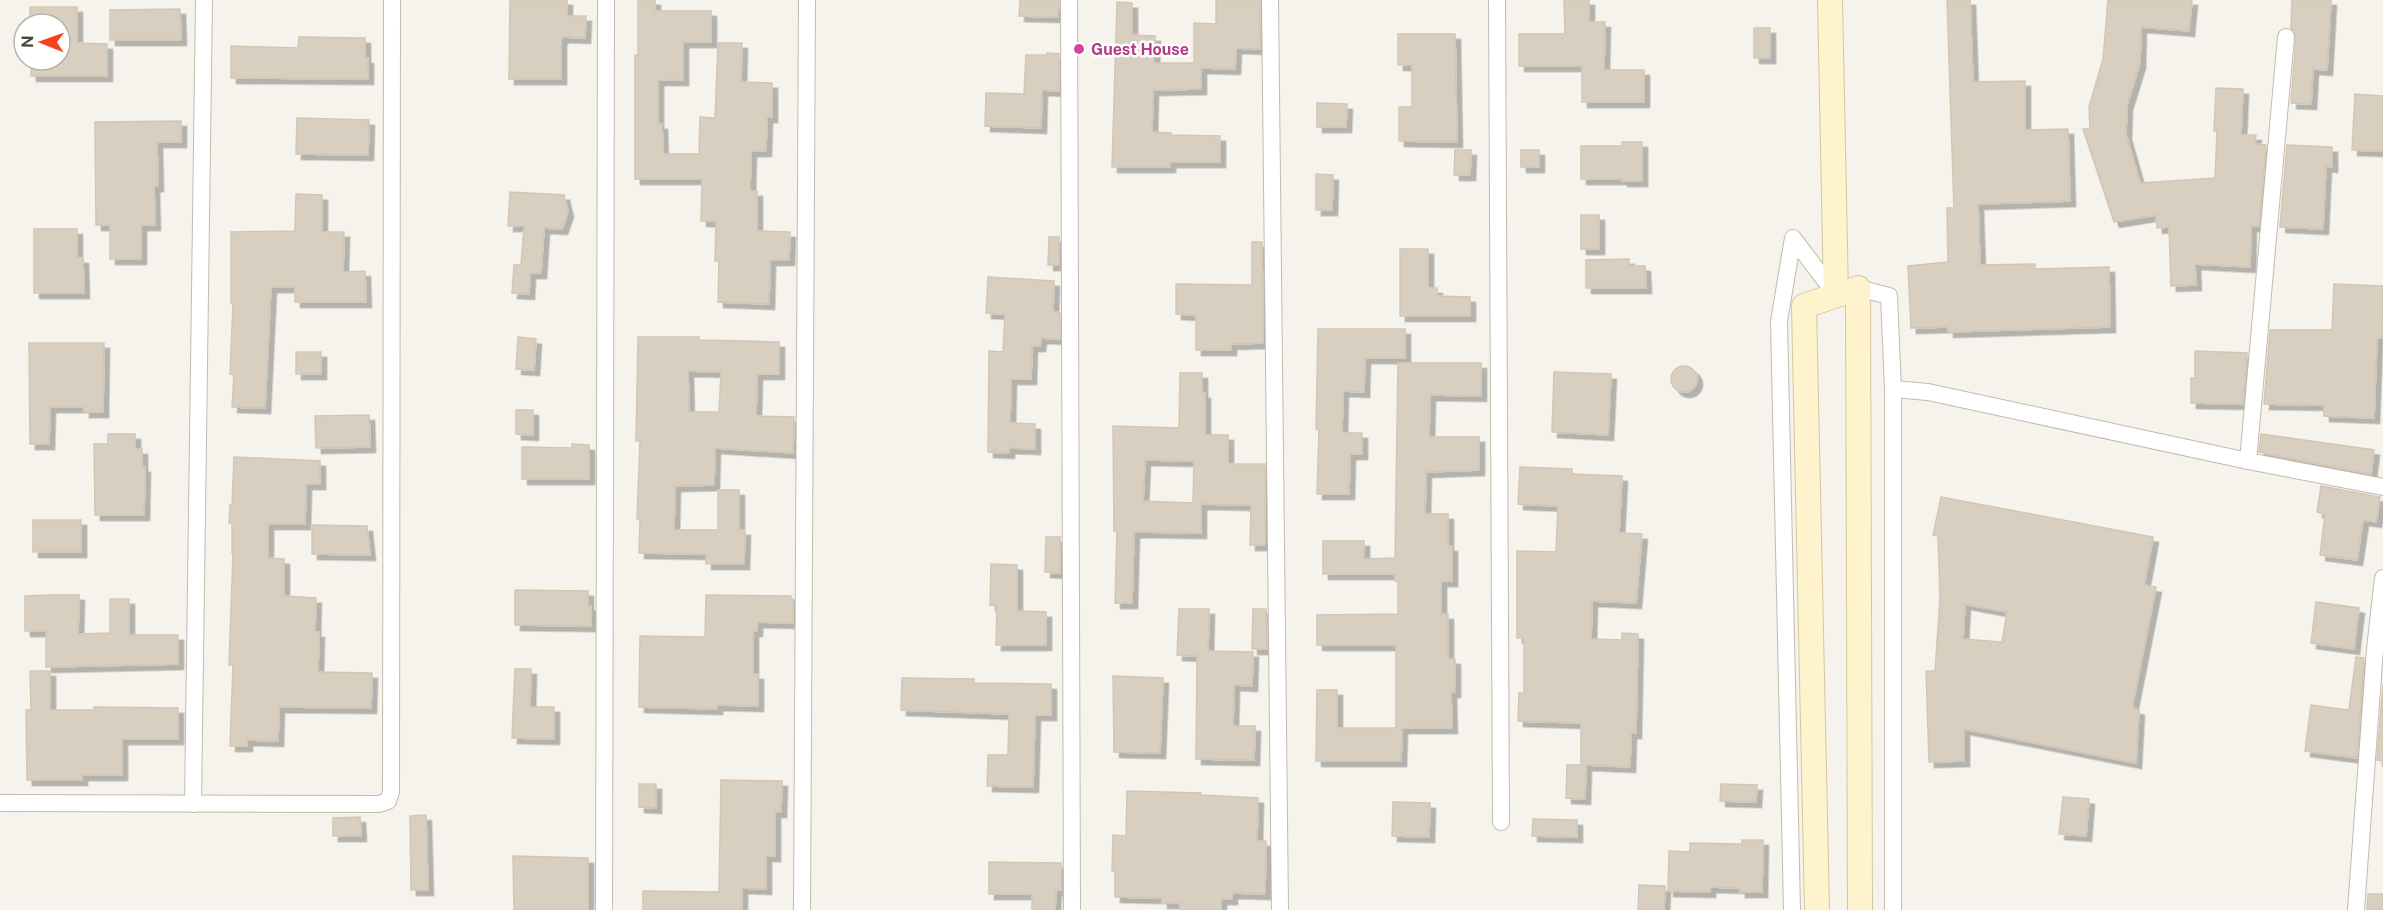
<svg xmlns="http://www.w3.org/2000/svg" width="2383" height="910" font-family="'Public Sans',sans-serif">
<defs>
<filter id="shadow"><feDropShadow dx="5.5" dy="5.5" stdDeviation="0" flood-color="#0004"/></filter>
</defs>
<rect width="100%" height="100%" fill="#f6f3ec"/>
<!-- building -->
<g fill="#d8cfc1" stroke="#d3c7b4" stroke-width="1.5" fill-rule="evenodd" filter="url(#shadow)">
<polygon points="510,0 567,0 567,16 586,16 585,38 563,37 561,40 561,79 509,79"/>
<polygon points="638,0 655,0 655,11 711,11 711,42 683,42 683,80 658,80 658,124 662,124 663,154 699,154 700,117 715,118 718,43 742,43 741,82 772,83 772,117 767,117 766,151 751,151 750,191 757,191 757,231 790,232 789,260 770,260 769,304 718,302 719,261 715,261 716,221 701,221 702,179 635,179 635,55 638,55"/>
<polygon points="1020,0 1059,0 1058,17 1019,16"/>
<polygon points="1216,0 1260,0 1260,49 1236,48 1235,69 1201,68 1201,89 1153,90 1152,132 1171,133 1171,135 1220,136 1220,162 1170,162 1170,167 1112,167 1117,2 1132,3 1132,35 1155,36 1154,63 1194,63 1194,23 1216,24"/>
<polygon points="1564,0 1589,0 1589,22 1605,22 1604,70 1644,70 1644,102 1582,102 1582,66 1519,66 1519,34 1565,34"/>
<polygon points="1947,0 1970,0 1973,82 2025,81 2025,130 2068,129 2070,201 1978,204 1980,265 2035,264 2035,269 2109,267 2110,327 1948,332 1948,327 1911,328 1908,266 1948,262 1947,208 1954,208"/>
<polygon points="2108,0 2192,0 2189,31 2141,27 2140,63 2127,105 2126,134 2140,183 2215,178 2217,131 2214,131 2216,88 2243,89 2241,135 2256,135 2255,144 2266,145 2259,226 2251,226 2250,267 2195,264 2196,285 2171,286 2169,227 2157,228 2156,215 2114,222 2083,129 2090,129 2089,107 2103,59"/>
<polygon points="2292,0 2331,0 2327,70 2313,69 2311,104 2291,103 2296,38 2291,28"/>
<polygon points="30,7 77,7 77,43 107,44 107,76 31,76 31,60 60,60 60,24 30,24"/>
<polygon points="180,9 181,40 110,40 110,10"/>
<rect x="1754" y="28" width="16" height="30"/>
<polygon points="1398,34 1455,34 1457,142 1399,141 1399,107 1412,107 1412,65 1398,65"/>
<polygon points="299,37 365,38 365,58 368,58 368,79 231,78 231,46 298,48"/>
<polygon points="1047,53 1059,54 1059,91 1042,90 1041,128 985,126 986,93 1024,94 1026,55 1047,55"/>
<polygon points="2355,94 2383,96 2383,151 2352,150"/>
<polygon points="1317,103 1347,104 1346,127 1317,127"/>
<polygon points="297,118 369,120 368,155 296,154"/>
<polygon points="181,121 181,142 157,142 158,186 154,186 155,225 141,225 141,259 110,259 110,225 96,225 95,122"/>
<polygon points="1622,142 1642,142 1642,181 1622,181 1622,179 1581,179 1581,146 1622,146"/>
<polygon points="2287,145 2332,147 2332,167 2326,166 2323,229 2280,227"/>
<polygon points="1455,150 1471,150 1470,175 1454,175"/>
<rect x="1521" y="150" width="18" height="17"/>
<polygon points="1316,174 1333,175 1332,210 1316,210"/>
<polygon points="510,192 564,195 568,212 562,229 544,228 541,273 530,273 529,294 512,293 514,265 521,265 524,226 508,226"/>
<polygon points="296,194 322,195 322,232 344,232 343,272 365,271 366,302 295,302 295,287 271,287 265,408 232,407 234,374 230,374 233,303 231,303 231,232 295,231"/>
<rect x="1581" y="215" width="18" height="34"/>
<polygon points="34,229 77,229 77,258 83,258 84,293 34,293"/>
<polygon points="1049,237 1059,237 1059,265 1048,265"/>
<polygon points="1252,242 1262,242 1263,343 1231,344 1231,350 1196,350 1196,315 1176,314 1176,284 1252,285"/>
<polygon points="1400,249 1428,249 1428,288 1437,288 1437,296 1470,297 1470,316 1400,316"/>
<polygon points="1629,259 1629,266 1645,266 1646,288 1586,288 1586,260"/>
<polygon points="988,277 1054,281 1053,312 1060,313 1060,339 1041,338 1040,346 1032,346 1031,379 1011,379 1010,423 1035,424 1035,449 1009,448 1009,453 988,452 989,351 1003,352 1005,314 986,313"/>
<polygon points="2334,284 2383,286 2382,338 2377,338 2374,418 2324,416 2324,405 2264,404 2270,330 2332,330"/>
<polygon points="1318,329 1405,329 1405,358 1365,358 1364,392 1343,391 1342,433 1362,433 1362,454 1350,454 1349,494 1317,494 1319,430 1316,429"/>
<polygon points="518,337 536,339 534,370 516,369"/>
<path d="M 638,337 L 699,337 L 699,340 L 779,342 L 779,374 L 757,374 L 756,416 L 794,417 L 793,453 L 715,448 L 714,485 L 675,486 L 674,530 L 718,530 L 718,490 L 739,490 L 739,530 L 745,530 L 744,564 L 706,564 L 706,554 L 639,553 L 640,519 L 637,519 L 640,441 L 636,441 ZM 688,371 L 721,372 L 719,412 L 689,412 Z"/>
<polygon points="29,343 104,343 103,412 84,412 84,407 50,407 49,444 30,444"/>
<polygon points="2195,351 2247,353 2243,404 2191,403 2191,378 2195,378"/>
<rect x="296" y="352" width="25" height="22"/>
<polygon points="1398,363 1481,363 1481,396 1430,395 1429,437 1479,437 1479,470 1426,472 1425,514 1448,514 1448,546 1452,546 1452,581 1441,581 1441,614 1448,614 1448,659 1455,659 1455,692 1451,692 1452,728 1402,728 1401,761 1316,761 1317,690 1337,690 1337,728 1396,728 1396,645 1317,645 1317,615 1398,614 1398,581 1395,581 1395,574 1323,574 1323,541 1364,541 1364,559 1395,558"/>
<circle cx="1684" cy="379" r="13"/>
<polygon points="1554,372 1611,374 1608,435 1552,432"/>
<path d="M 1180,373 L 1202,373 L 1202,393 L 1205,393 L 1205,435 L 1228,435 L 1228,464 L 1265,464 L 1265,545 L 1250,545 L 1251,505 L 1201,504 L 1201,533 L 1134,532 L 1132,603 L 1115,603 L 1117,531 L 1114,531 L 1113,426 L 1179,428 ZM 1145,460 L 1194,461 L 1193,503 L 1143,501 Z"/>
<polygon points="516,410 533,410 533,435 516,434"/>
<polygon points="369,415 370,447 316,448 315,416"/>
<polygon points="108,434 135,434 135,449 142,449 142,467 145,467 144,515 95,515 94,444 108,444"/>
<polygon points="2261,434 2374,450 2371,474 2259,452"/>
<polygon points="572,444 589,445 589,479 522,479 522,447 572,448"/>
<polygon points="234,457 320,461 320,484 306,484 305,524 268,524 268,558 284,559 284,596 316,598 315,632 319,632 318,672 372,673 371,708 279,707 278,741 247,740 247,746 230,746 233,665 229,665 233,553 232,553 232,523 229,523 230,505 232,505"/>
<polygon points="1520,467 1572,469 1572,474 1622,476 1619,533 1642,534 1636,603 1592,601 1591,639 1622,640 1622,633 1638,634 1636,733 1631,733 1630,767 1586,765 1585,799 1566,798 1567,765 1585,765 1581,765 1581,723 1518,721 1519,693 1524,693 1524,638 1517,638 1517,551 1556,552 1558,506 1518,504"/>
<polygon points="2321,486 2380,497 2376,522 2363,520 2357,560 2320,555 2325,514 2317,512"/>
<path d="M 1941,497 L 2153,537 L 2144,585 L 2156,587 L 2132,708 L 2139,710 L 2136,763 L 1964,729 L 1964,761 L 1929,762 L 1926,671 L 1935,671 L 1940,599 L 1938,536 L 1933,535 ZM 1965,604 L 2007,612 L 2002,642 L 1963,639 Z"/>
<rect x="33" y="520" width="48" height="32"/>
<polygon points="312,525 367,526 370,555 312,554"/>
<polygon points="1046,537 1060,537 1060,573 1045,572"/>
<polygon points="991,564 1017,565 1017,611 1046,612 1046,645 996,645 997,606 990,605"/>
<polygon points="515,590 588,591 588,606 591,606 591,626 515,625"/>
<polygon points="52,595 79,595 78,634 110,633 110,599 129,599 129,635 178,635 178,664 46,667 46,631 25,631 25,596"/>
<polygon points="706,595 791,596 791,599 793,599 793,623 757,622 757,631 753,631 753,674 758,674 758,706 717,705 717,709 639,707 640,636 705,637"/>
<polygon points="2316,602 2359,608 2354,649 2311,643"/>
<polygon points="1179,609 1209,609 1208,651 1253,652 1252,686 1234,685 1233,726 1255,726 1254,760 1196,759 1197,656 1177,655"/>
<polygon points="1253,609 1266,609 1267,649 1252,649"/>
<polygon points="2356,657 2364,658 2357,758 2305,751 2311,705 2349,710"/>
<polygon points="515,669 531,669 530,707 554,707 554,739 512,738"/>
<polygon points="30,671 50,671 50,710 94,710 94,707 178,708 178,739 122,739 122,775 82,775 82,780 27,780 26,710 31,710"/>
<polygon points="1113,676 1163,678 1160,753 1114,752"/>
<polygon points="902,678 974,679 974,683 1051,684 1051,715 1035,715 1033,787 987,786 988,755 1008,755 1009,714 901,710"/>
<polygon points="2383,684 2383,761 2377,760"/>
<polygon points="721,780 782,781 781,812 775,812 775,856 766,856 766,889 742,888 742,910 643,910 643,891 719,892"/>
<polygon points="639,784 656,784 656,808 639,807"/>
<polygon points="1721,784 1757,785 1756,802 1720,801"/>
<polygon points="1127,791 1201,793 1201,795 1258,798 1257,841 1266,841 1265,894 1232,893 1232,899 1221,899 1221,910 1180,910 1180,903 1162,903 1162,898 1115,897 1115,871 1112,871 1113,835 1126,836"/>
<polygon points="2063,797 2089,799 2086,836 2059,834"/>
<polygon points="1393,802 1430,803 1429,837 1392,836"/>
<polygon points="426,815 428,890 411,890 410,816"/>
<polygon points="360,817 361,836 333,836 333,818"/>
<polygon points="1533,819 1577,820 1577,837 1532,836"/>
<polygon points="1742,840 1763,840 1762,892 1740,892 1740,888 1710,887 1710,892 1668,891 1669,851 1690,852 1690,843 1742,844"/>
<polygon points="513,856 588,858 588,910 514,910"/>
<polygon points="989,862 1061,863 1061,890 1056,890 1055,910 1032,910 1032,894 989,894"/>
<polygon points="1639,885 1665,886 1664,910 1638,910"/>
<polygon points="2368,894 2383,894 2383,910 2367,910"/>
</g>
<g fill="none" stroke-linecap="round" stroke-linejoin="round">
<defs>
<g id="minor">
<polyline points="1069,0 1072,910"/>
<polyline points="1270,0 1280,910"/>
<polyline points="1497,0 1501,822"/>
<polyline points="1858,288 1889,296 1893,389 1893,910"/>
<polyline points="1893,389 1928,392 2248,461 2383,487"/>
<polyline points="2248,461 2286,37"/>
<polyline points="0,803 379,804 388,801 391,792 392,0"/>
<polyline points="193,804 204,0"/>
<polyline points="604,910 606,0"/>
<polyline points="802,910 807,0"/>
<polyline points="1792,910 1779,321 1793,238 1836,295"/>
<polyline points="2356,910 2375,649 2383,578"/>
</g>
<g id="secondary">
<polyline points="1830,0 1836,295"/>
<polyline points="1817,910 1804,306 1858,288 1860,910"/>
</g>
</defs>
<!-- minor casing -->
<use href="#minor" stroke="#c2bbae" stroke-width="18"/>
<!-- secondary casing -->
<use href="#secondary" stroke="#d6c79b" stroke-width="26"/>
<!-- minor -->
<use href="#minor" stroke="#fff" stroke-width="16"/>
<!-- secondary -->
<use href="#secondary" stroke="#fff3cd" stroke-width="24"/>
</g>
<!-- markers -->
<circle fill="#d1479c" stroke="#fff" stroke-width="2" cx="1079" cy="49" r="6"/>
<g text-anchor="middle" stroke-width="5" stroke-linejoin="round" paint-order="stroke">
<!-- hotel labels -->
<g font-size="16" font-weight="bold" fill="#b23c85" stroke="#fff" text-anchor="start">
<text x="1091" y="55">Guest House</text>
</g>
</g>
<!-- north arrow -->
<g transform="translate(42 42) rotate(271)"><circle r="28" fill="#ffffff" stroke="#b7b4b0" stroke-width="1.5"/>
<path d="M0-4.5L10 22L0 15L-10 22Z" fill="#fc3f1d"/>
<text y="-9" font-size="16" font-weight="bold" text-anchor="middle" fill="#4b4439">N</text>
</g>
</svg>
